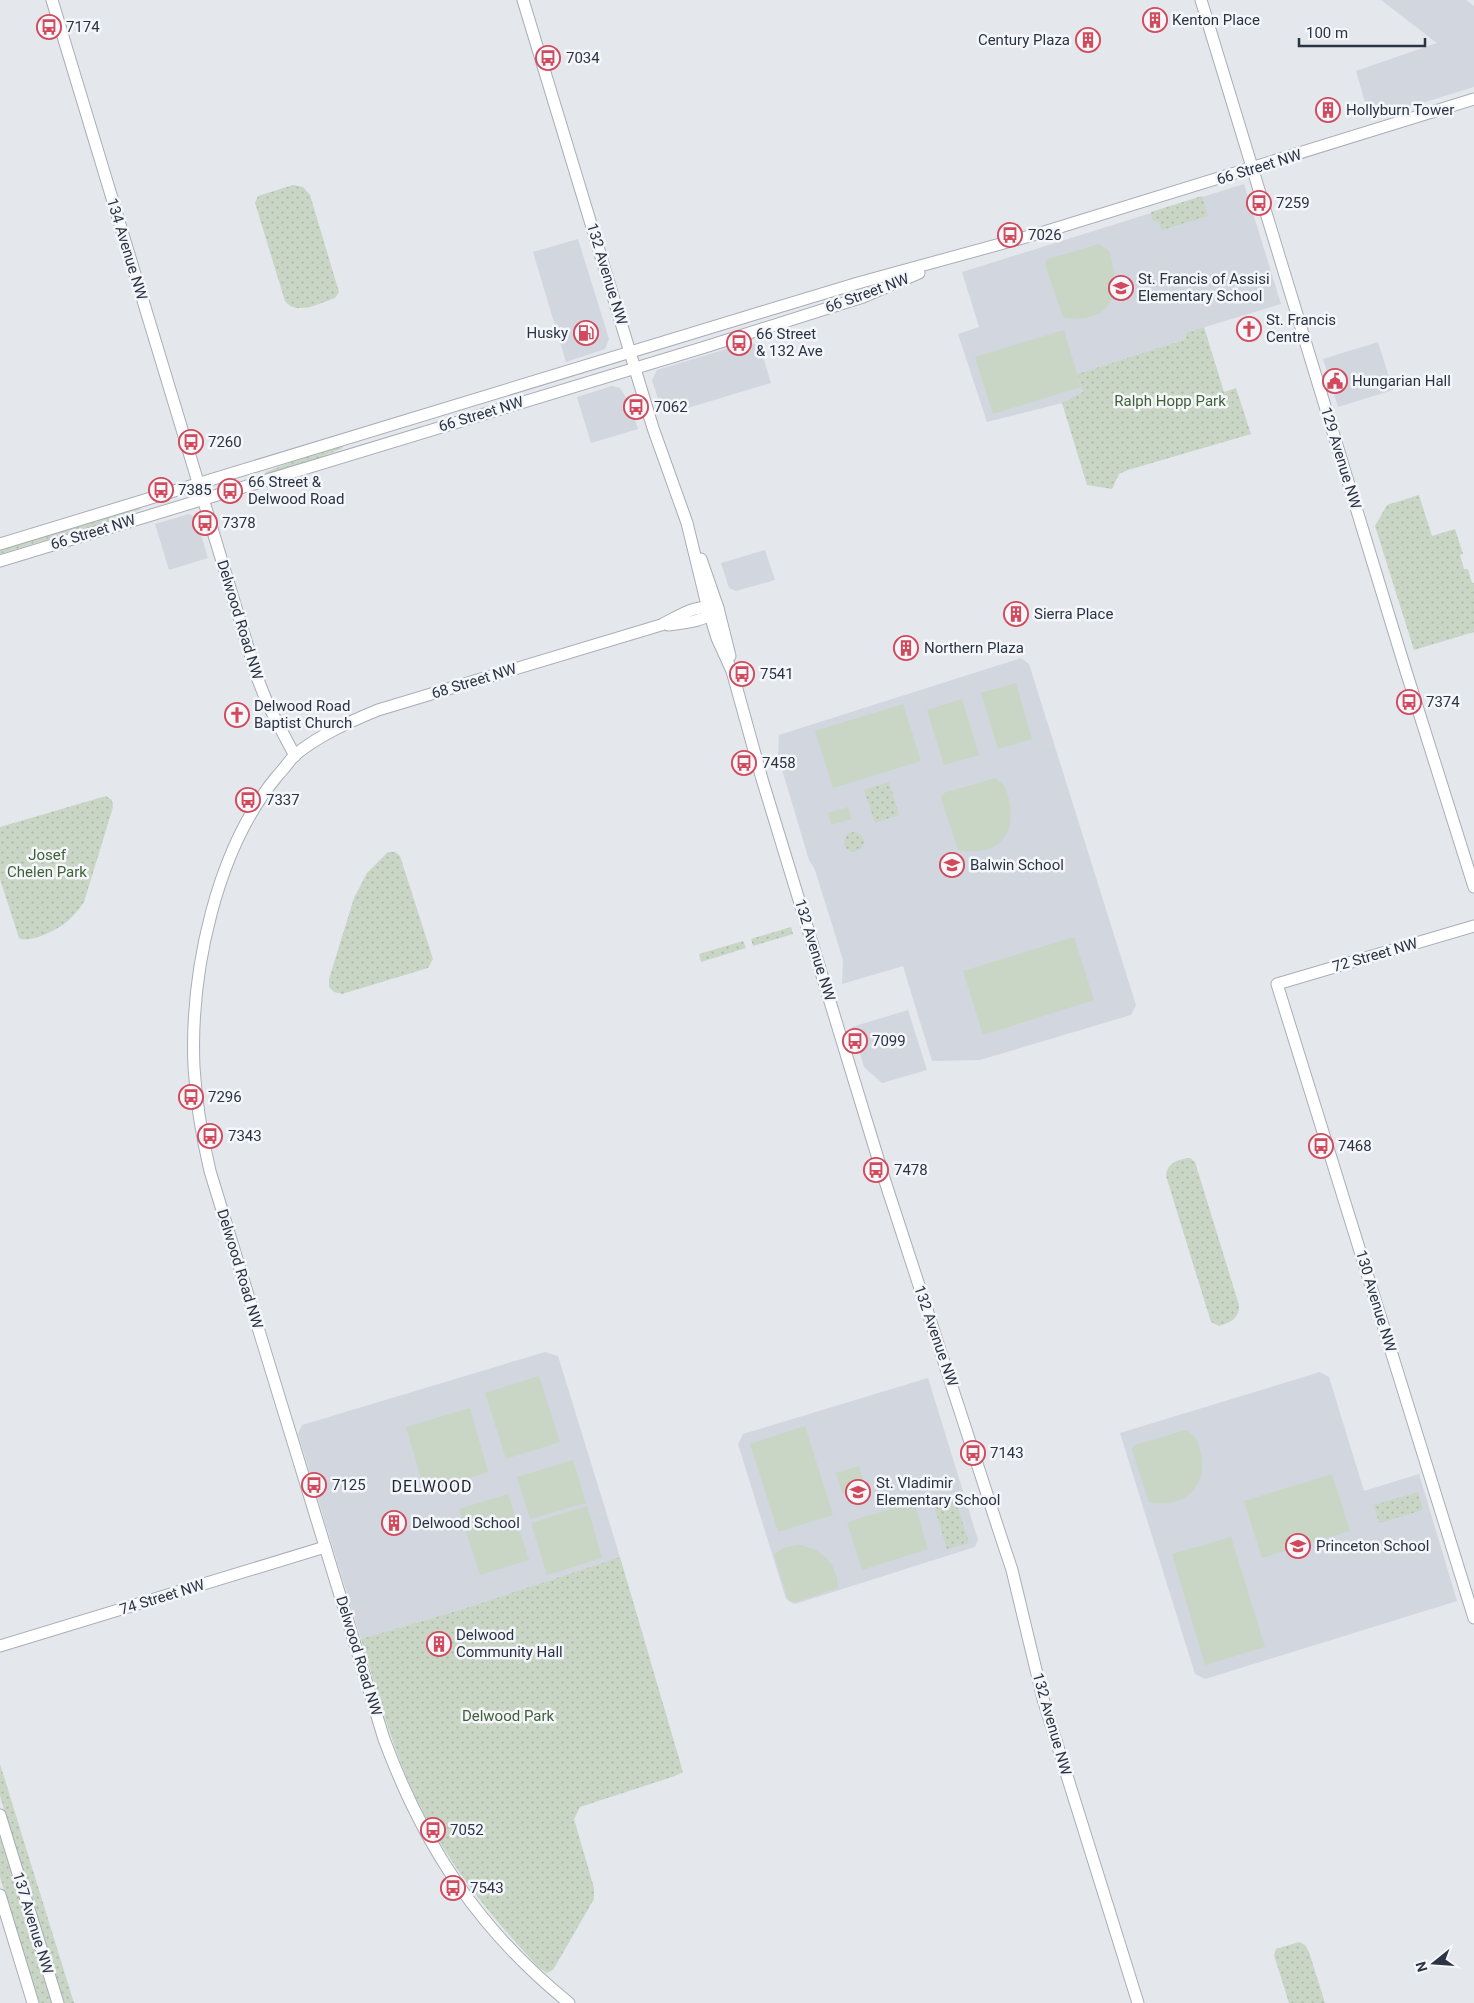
<svg xmlns="http://www.w3.org/2000/svg" width="1474" height="2003" font-family="Roboto,sans-serif">
<defs>
<pattern id="grass-dots" width="8" height="8" patternUnits="userSpaceOnUse" patternTransform="scale(1.25)"><rect width="8" height="8" fill="#c9d6c5"/><path d="M2 2h.1M6 6h.1" fill="none" stroke="#adb8ab" stroke-width="1.8" stroke-linecap="round"/></pattern>
</defs>
<rect width="100%" height="100%" fill="#e4e7ec"/>
<!-- built -->
<g fill="#d2d6de">
<polygon points="1381,0 1466,0 1474,6 1474,87 1370,119 1356,71 1437,43"/>
<polygon points="1244,184 1281,304 1185,333 1186,339 1077,374 1083,392 1062,403 987,422 958,334 979,327 962,272"/>
<polygon points="578,239 609,339 605,349 566,362 533,252"/>
<polygon points="750,342 760,347 771,383 671,413 661,408 652,380 657,370"/>
<polygon points="1378,342 1393,390 1338,407 1323,359"/>
<polygon points="612,386 620,388 629,402 638,429 591,443 577,397"/>
<polygon points="189,514 196,518 208,558 169,570 155,524"/>
<polygon points="765,550 775,580 736,591 729,588 721,563"/>
<polygon points="1021,658 1029,664 1136,1005 1131,1015 980,1060 932,1061 903,966 842,984 843,960 815,870 809,860 778,756 779,735"/>
<polygon points="908,1010 927,1070 882,1083 864,1067 852,1027"/>
<polygon points="545,1352 558,1356 620,1557 466,1608 361,1639 298,1434 302,1425"/>
<polygon points="1320,1372 1329,1377 1364,1491 1419,1474 1457,1601 1205,1679 1195,1674 1120,1433"/>
<polygon points="928,1378 978,1540 975,1547 795,1604 786,1599 738,1444 743,1434"/>
</g>
<!-- grass -->
<g fill="url(#grass-dots)">
<path d="M 293,185 L 303,187 L 310,195 L 339,292 L 335,298 C 321,303 296,316 285,301 L 255,203 L 258,196 Z"/>
<path d="M 1202,196 L 1208,216 L 1162,230 L 1159,223 C 1152,221 1151,219 1151,212 Z"/>
<polygon points="1204,327 1224,392 1236,388 1251,434 1128,470 1119,474 1112,489 1087,485 1062,403 1083,392 1077,374 1186,339 1185,333"/>
<polygon points="342,446 343,448 316,459 266,474 266,472 291,462"/>
<polygon points="1419,495 1432,536 1455,529 1463,554 1460,555 1464,569 1468,569 1472,583 1474,583 1474,632 1414,650 1375,526 1387,505"/>
<polygon points="140,507 141,509 112,520 0,554 0,550"/>
<polygon points="889,782 899,815 875,823 864,790"/>
<path d="M 106,796 L 112,800 L 113,807 L 84,902 C 72,920 59,930 38,937 C 31,939 25,941 19,938 L 0,879 L 0,827 Z"/>
<circle cx="854" cy="842" r="10"/>
<polygon points="388,852 395,852 400,856 433,959 428,968 342,994 334,992 329,987 329,979 354,898 367,873"/>
<polygon points="791,927 793,934 753,946 751,939"/>
<polygon points="743,941 746,948 701,962 699,954"/>
<path d="M 1190,1158 L 1195,1162 L 1239,1305 C 1239,1319 1231,1322 1219,1326 L 1211,1322 L 1166,1176 C 1167,1163 1178,1159 1190,1158 Z"/>
<polygon points="1418,1492 1423,1510 1379,1523 1374,1505"/>
<polygon points="955,1499 969,1543 947,1549 934,1506"/>
<path d="M 620,1557 L 683,1772 L 675,1776 L 580,1807 L 574,1819 L 594,1888 L 594,1899 L 553,1970 L 547,1973 L 539,1968 C 485,1910 442,1857 409,1783 C 389,1737 376,1687 361,1639 L 466,1608 Z"/>
<polygon points="0,1764 74,2003 64,2003 0,1796"/>
<polygon points="0,1834 52,2003 39,2003 0,1877"/>
<polygon points="1299,1942 1305,1945 1309,1952 1325,2003 1289,2003 1274,1955 1276,1949"/>
</g>
<!-- garden -->
<g fill="#c9d6c5">
<path d="M 1099,244 C 1102,246 1107,249 1109,251 C 1111,254 1111,259 1112,262 C 1116,278 1117,297 1104,310 C 1093,319 1075,320 1063,317 L 1045,264 L 1048,259 Z"/>
<polygon points="1064,330 1081,387 993,414 975,357"/>
<polygon points="1016,683 1032,739 998,749 981,693"/>
<polygon points="962,699 979,755 944,765 927,710"/>
<polygon points="903,704 921,761 833,788 815,731"/>
<path d="M 995,778 C 997,780 1002,782 1004,785 C 1006,787 1007,793 1008,796 C 1012,812 1013,831 999,843 C 989,852 971,853 958,850 L 941,798 L 944,793 Z"/>
<polygon points="848,807 852,819 831,825 828,813"/>
<polygon points="1074,937 1094,1000 983,1035 963,971"/>
<polygon points="539,1376 560,1442 506,1459 485,1393"/>
<polygon points="470,1408 488,1472 425,1492 406,1427"/>
<polygon points="805,1426 833,1515 778,1532 750,1444"/>
<path d="M 1186,1430 C 1188,1432 1193,1434 1195,1437 C 1198,1440 1199,1447 1200,1451 C 1210,1486 1183,1510 1149,1502 L 1132,1450 L 1135,1445 Z"/>
<polygon points="573,1460 586,1503 530,1519 517,1477"/>
<polygon points="859,1466 865,1487 842,1494 836,1473"/>
<polygon points="1332,1474 1350,1531 1262,1558 1244,1501"/>
<polygon points="508,1494 529,1560 480,1575 459,1509"/>
<polygon points="914,1502 928,1549 862,1570 847,1522"/>
<polygon points="587,1506 602,1558 547,1575 531,1523"/>
<polygon points="1231,1537 1265,1647 1205,1665 1172,1554"/>
<path d="M 800,1545 C 823,1549 838,1565 838,1588 L 793,1603 L 788,1600 L 774,1554 L 786,1547 Z"/>
</g>
<g fill="none" stroke-linecap="round" stroke-linejoin="round">
<defs>
<g id="secondary">
<polyline points="52,0 257,677 268,705 295,756"/>
<polyline points="523,0 653,428 687,523 707,605 717,638 732,671 762,779 883,1175 1001,1537 1012,1570 1043,1699 1138,2003"/>
<polyline points="1201,0 1405,668 1474,887"/>
<polyline points="0,544 762,312 858,283 1044,232 1474,99"/>
<polyline points="701,559 718,608 730,656"/>
<polyline points="0,561 705,347 863,297 919,273"/>
<path d="M 668,625 C 683,623 704,622 716,610"/>
<polyline points="1474,926 1277,984 1474,1618"/>
<polyline points="0,1646 325,1547"/>
<polyline points="0,1815 58,2003"/>
<polyline points="0,1895 33,2003"/>
<path d="M 569,2003 C 479,1930 424,1847 384,1739 L 210,1171 C 202,1137 196,1102 194,1067 C 190,972 216,849 278,775 C 284,769 289,761 295,755 C 319,735 349,722 378,710 L 661,625 C 679,616 697,603 718,608"/>
</g>
</defs>
<!-- secondary casing -->
<use href="#secondary" stroke="#a9aeb7" stroke-width="13"/>
<!-- secondary -->
<use href="#secondary" stroke="#fff" stroke-width="11"/>
</g>
<!-- icons -->
<defs>
<symbol id="building-ring" viewBox="-11 -11 22 22"><circle r="9.5" fill="#f4f6f9" stroke="#d1495b" stroke-width="1.5"/><path d="M-4-6H4V6H1V3H-1V6H-4ZM-2.5-4.3h1.7v1.8h-1.7ZM.8-4.3h1.7v1.8H.8ZM-2.5-1h1.7V.8h-1.7ZM.8-1h1.7V.8H.8Z" fill="#d1495b"/></symbol>
<symbol id="bus-ring" viewBox="-11 -11 22 22"><circle r="9.5" fill="#f4f6f9" stroke="#d1495b" stroke-width="1.5"/><path d="M-5-6H5V4H4V6H2V4H-2V6H-4V4H-5ZM-3.5-4V0h7V-4ZM-3.5 1.2v1.5H-2V1.2ZM2 1.2v1.5H3.5V1.2Z" fill="#d1495b"/></symbol>
<symbol id="school-ring" viewBox="-11 -11 22 22"><circle r="9.5" fill="#f4f6f9" stroke="#d1495b" stroke-width="1.5"/><path d="M0-5L7-2L0 1L-7-2ZM-4 1L0 2.5L4 1V4Q0 6-4 4Z" fill="#d1495b"/></symbol>
<symbol id="church-ring" viewBox="-11 -11 22 22"><circle r="9.5" fill="#f4f6f9" stroke="#d1495b" stroke-width="1.5"/><path d="M-1.2-6h2.4v3.5h3.3v2.4h-3.3V6h-2.4V-.1h-3.3v-2.4h3.3Z" fill="#d1495b"/></symbol>
<symbol id="fuel-ring" viewBox="-11 -11 22 22"><circle r="9.5" fill="#f4f6f9" stroke="#d1495b" stroke-width="1.5"/><path d="M-5.5-6h7V0h2V4h1.3V-2.5L3-4.5l.8-.8L6-3V5H2.5V1h-1V6h-7ZM-4.2-4.7v3.2H.2V-4.7Z" fill="#d1495b"/></symbol>
<symbol id="civic-ring" viewBox="-11 -11 22 22"><circle r="9.5" fill="#f4f6f9" stroke="#d1495b" stroke-width="1.5"/><path d="M-.6-6.5H3V-4.5H.6V-3L4-1V1h2V6H-6V1h2V-1L-.6-3ZM-1.2 2.5V6h2.4V2.5Z" fill="#d1495b"/></symbol>
</defs>
<g fill-rule="evenodd">
<use href="#building-ring" x="1141" y="6" width="28" height="28"/>
<use href="#bus-ring" x="35" y="13" width="28" height="28"/>
<use href="#building-ring" x="1074" y="26" width="28" height="28"/>
<use href="#bus-ring" x="534" y="44" width="28" height="28"/>
<use href="#building-ring" x="1314" y="96" width="28" height="28"/>
<use href="#bus-ring" x="1245" y="189" width="28" height="28"/>
<use href="#bus-ring" x="996" y="221" width="28" height="28"/>
<use href="#school-ring" x="1107" y="274" width="28" height="28"/>
<use href="#church-ring" x="1235" y="315" width="28" height="28"/>
<use href="#fuel-ring" x="572" y="319" width="28" height="28"/>
<use href="#bus-ring" x="725" y="329" width="28" height="28"/>
<use href="#civic-ring" x="1321" y="367" width="28" height="28"/>
<use href="#bus-ring" x="622" y="393" width="28" height="28"/>
<use href="#bus-ring" x="177" y="428" width="28" height="28"/>
<use href="#bus-ring" x="147" y="476" width="28" height="28"/>
<use href="#bus-ring" x="216" y="477" width="28" height="28"/>
<use href="#bus-ring" x="191" y="509" width="28" height="28"/>
<use href="#building-ring" x="1002" y="600" width="28" height="28"/>
<use href="#building-ring" x="892" y="634" width="28" height="28"/>
<use href="#bus-ring" x="728" y="660" width="28" height="28"/>
<use href="#bus-ring" x="1395" y="688" width="28" height="28"/>
<use href="#church-ring" x="223" y="701" width="28" height="28"/>
<use href="#bus-ring" x="730" y="749" width="28" height="28"/>
<use href="#bus-ring" x="234" y="786" width="28" height="28"/>
<use href="#school-ring" x="938" y="851" width="28" height="28"/>
<use href="#bus-ring" x="841" y="1027" width="28" height="28"/>
<use href="#bus-ring" x="177" y="1083" width="28" height="28"/>
<use href="#bus-ring" x="196" y="1122" width="28" height="28"/>
<use href="#bus-ring" x="1307" y="1132" width="28" height="28"/>
<use href="#bus-ring" x="862" y="1156" width="28" height="28"/>
<use href="#bus-ring" x="959" y="1439" width="28" height="28"/>
<use href="#bus-ring" x="300" y="1471" width="28" height="28"/>
<use href="#school-ring" x="844" y="1478" width="28" height="28"/>
<use href="#building-ring" x="380" y="1509" width="28" height="28"/>
<use href="#school-ring" x="1284" y="1532" width="28" height="28"/>
<use href="#building-ring" x="425" y="1630" width="28" height="28"/>
<use href="#bus-ring" x="419" y="1816" width="28" height="28"/>
<use href="#bus-ring" x="439" y="1874" width="28" height="28"/>
</g>
<g text-anchor="middle" stroke-width="5" stroke-linejoin="round" paint-order="stroke">
<!-- poi labels -->
<g font-size="15" fill="#2b3445" stroke="#f4f6f9" text-anchor="start">
<text x="1172" y="25">Kenton Place</text>
<text x="66" y="32">7174</text>
<text x="1070" y="45" text-anchor="end">Century Plaza</text>
<text x="566" y="63">7034</text>
<text x="1346" y="115">Hollyburn Tower</text>
<text x="1276" y="208">7259</text>
<text x="1028" y="240">7026</text>
<text x="1138" y="284">St. Francis of Assisi<tspan x="1138" dy="17">Elementary School</tspan></text>
<text x="1266" y="325">St. Francis<tspan x="1266" dy="17">Centre</tspan></text>
<text x="568" y="338" text-anchor="end">Husky</text>
<text x="756" y="339">66 Street<tspan x="756" dy="17">&amp; 132 Ave</tspan></text>
<text x="1352" y="386">Hungarian Hall</text>
<text x="654" y="412">7062</text>
<text x="208" y="447">7260</text>
<text x="248" y="487">66 Street &amp;<tspan x="248" dy="17">Delwood Road</tspan></text>
<text x="178" y="495">7385</text>
<text x="222" y="528">7378</text>
<text x="1034" y="619">Sierra Place</text>
<text x="924" y="653">Northern Plaza</text>
<text x="760" y="679">7541</text>
<text x="1426" y="707">7374</text>
<text x="254" y="711">Delwood Road<tspan x="254" dy="17">Baptist Church</tspan></text>
<text x="762" y="768">7458</text>
<text x="266" y="805">7337</text>
<text x="970" y="870">Balwin School</text>
<text x="872" y="1046">7099</text>
<text x="208" y="1102">7296</text>
<text x="228" y="1141">7343</text>
<text x="1338" y="1151">7468</text>
<text x="894" y="1175">7478</text>
<text x="990" y="1458">7143</text>
<text x="876" y="1488">St. Vladimir<tspan x="876" dy="17">Elementary School</tspan></text>
<text x="332" y="1490">7125</text>
<text x="412" y="1528">Delwood School</text>
<text x="1316" y="1551">Princeton School</text>
<text x="456" y="1640">Delwood<tspan x="456" dy="17">Community Hall</tspan></text>
<text x="450" y="1835">7052</text>
<text x="470" y="1893">7543</text>
</g>
<!-- street labels -->
<g font-size="15" fill="#2b3445" stroke="#f4f6f9">
<text transform="translate(1259 167) rotate(-17)" y="5">66 Street NW</text>
<text transform="translate(127 249) rotate(73)" y="5">134 Avenue NW</text>
<text transform="translate(607 274) rotate(73)" y="5">132 Avenue NW</text>
<text transform="translate(867 293) rotate(-20)" y="5">66 Street NW</text>
<text transform="translate(481 414) rotate(-17)" y="5">66 Street NW</text>
<text transform="translate(1341 458) rotate(73)" y="5">129 Avenue NW</text>
<text transform="translate(93 532) rotate(-17)" y="5">66 Street NW</text>
<text transform="translate(240 620) rotate(73)" y="5">Delwood Road NW</text>
<text transform="translate(474 681) rotate(-17)" y="5">68 Street NW</text>
<text transform="translate(815 950) rotate(73)" y="5">132 Avenue NW</text>
<text transform="translate(1375 955) rotate(-16)" y="5">72 Street NW</text>
<text transform="translate(240 1269) rotate(73)" y="5">Delwood Road NW</text>
<text transform="translate(1376 1301) rotate(73)" y="5">130 Avenue NW</text>
<text transform="translate(936 1336) rotate(71)" y="5">132 Avenue NW</text>
<text transform="translate(162 1597) rotate(-17)" y="5">74 Street NW</text>
<text transform="translate(359 1656) rotate(73)" y="5">Delwood Road NW</text>
<text transform="translate(1052 1724) rotate(74)" y="5">132 Avenue NW</text>
<text transform="translate(33 1923) rotate(73)" y="5">137 Avenue NW</text>
</g>
<!-- park labels -->
<g font-size="15" fill="#3f6138" stroke="#f4f6f9">
<text x="1170" y="406">Ralph Hopp Park</text>
<text x="47" y="860">Josef<tspan x="47" dy="17">Chelen Park</tspan></text>
<text x="508" y="1721">Delwood Park</text>
</g>
<!-- neighbourhood labels -->
<g font-size="16" letter-spacing="1" fill="#1d2536" stroke="#f4f6f9">
<text x="432" y="1492">DELWOOD</text>
</g>
</g>
<!-- north arrow -->
<g transform="translate(1434 1963) rotate(253)" stroke="#f4f6f9" stroke-width="4" paint-order="stroke">
<path d="M0-4L9 19L0 12L-9 19Z" fill="#2b3445"/>
<text y="-8" font-size="14" font-weight="bold" text-anchor="middle" fill="#2b3445">N</text>
</g>
<!-- scale -->
<path d="M1299 38v8h126v-8" fill="none" stroke="#2b3445" stroke-width="2.5"/>
<text x="1306" y="38" font-size="15" fill="#2b3445" stroke="#f4f6f9" stroke-width="4" paint-order="stroke">100 m</text>
</svg>
